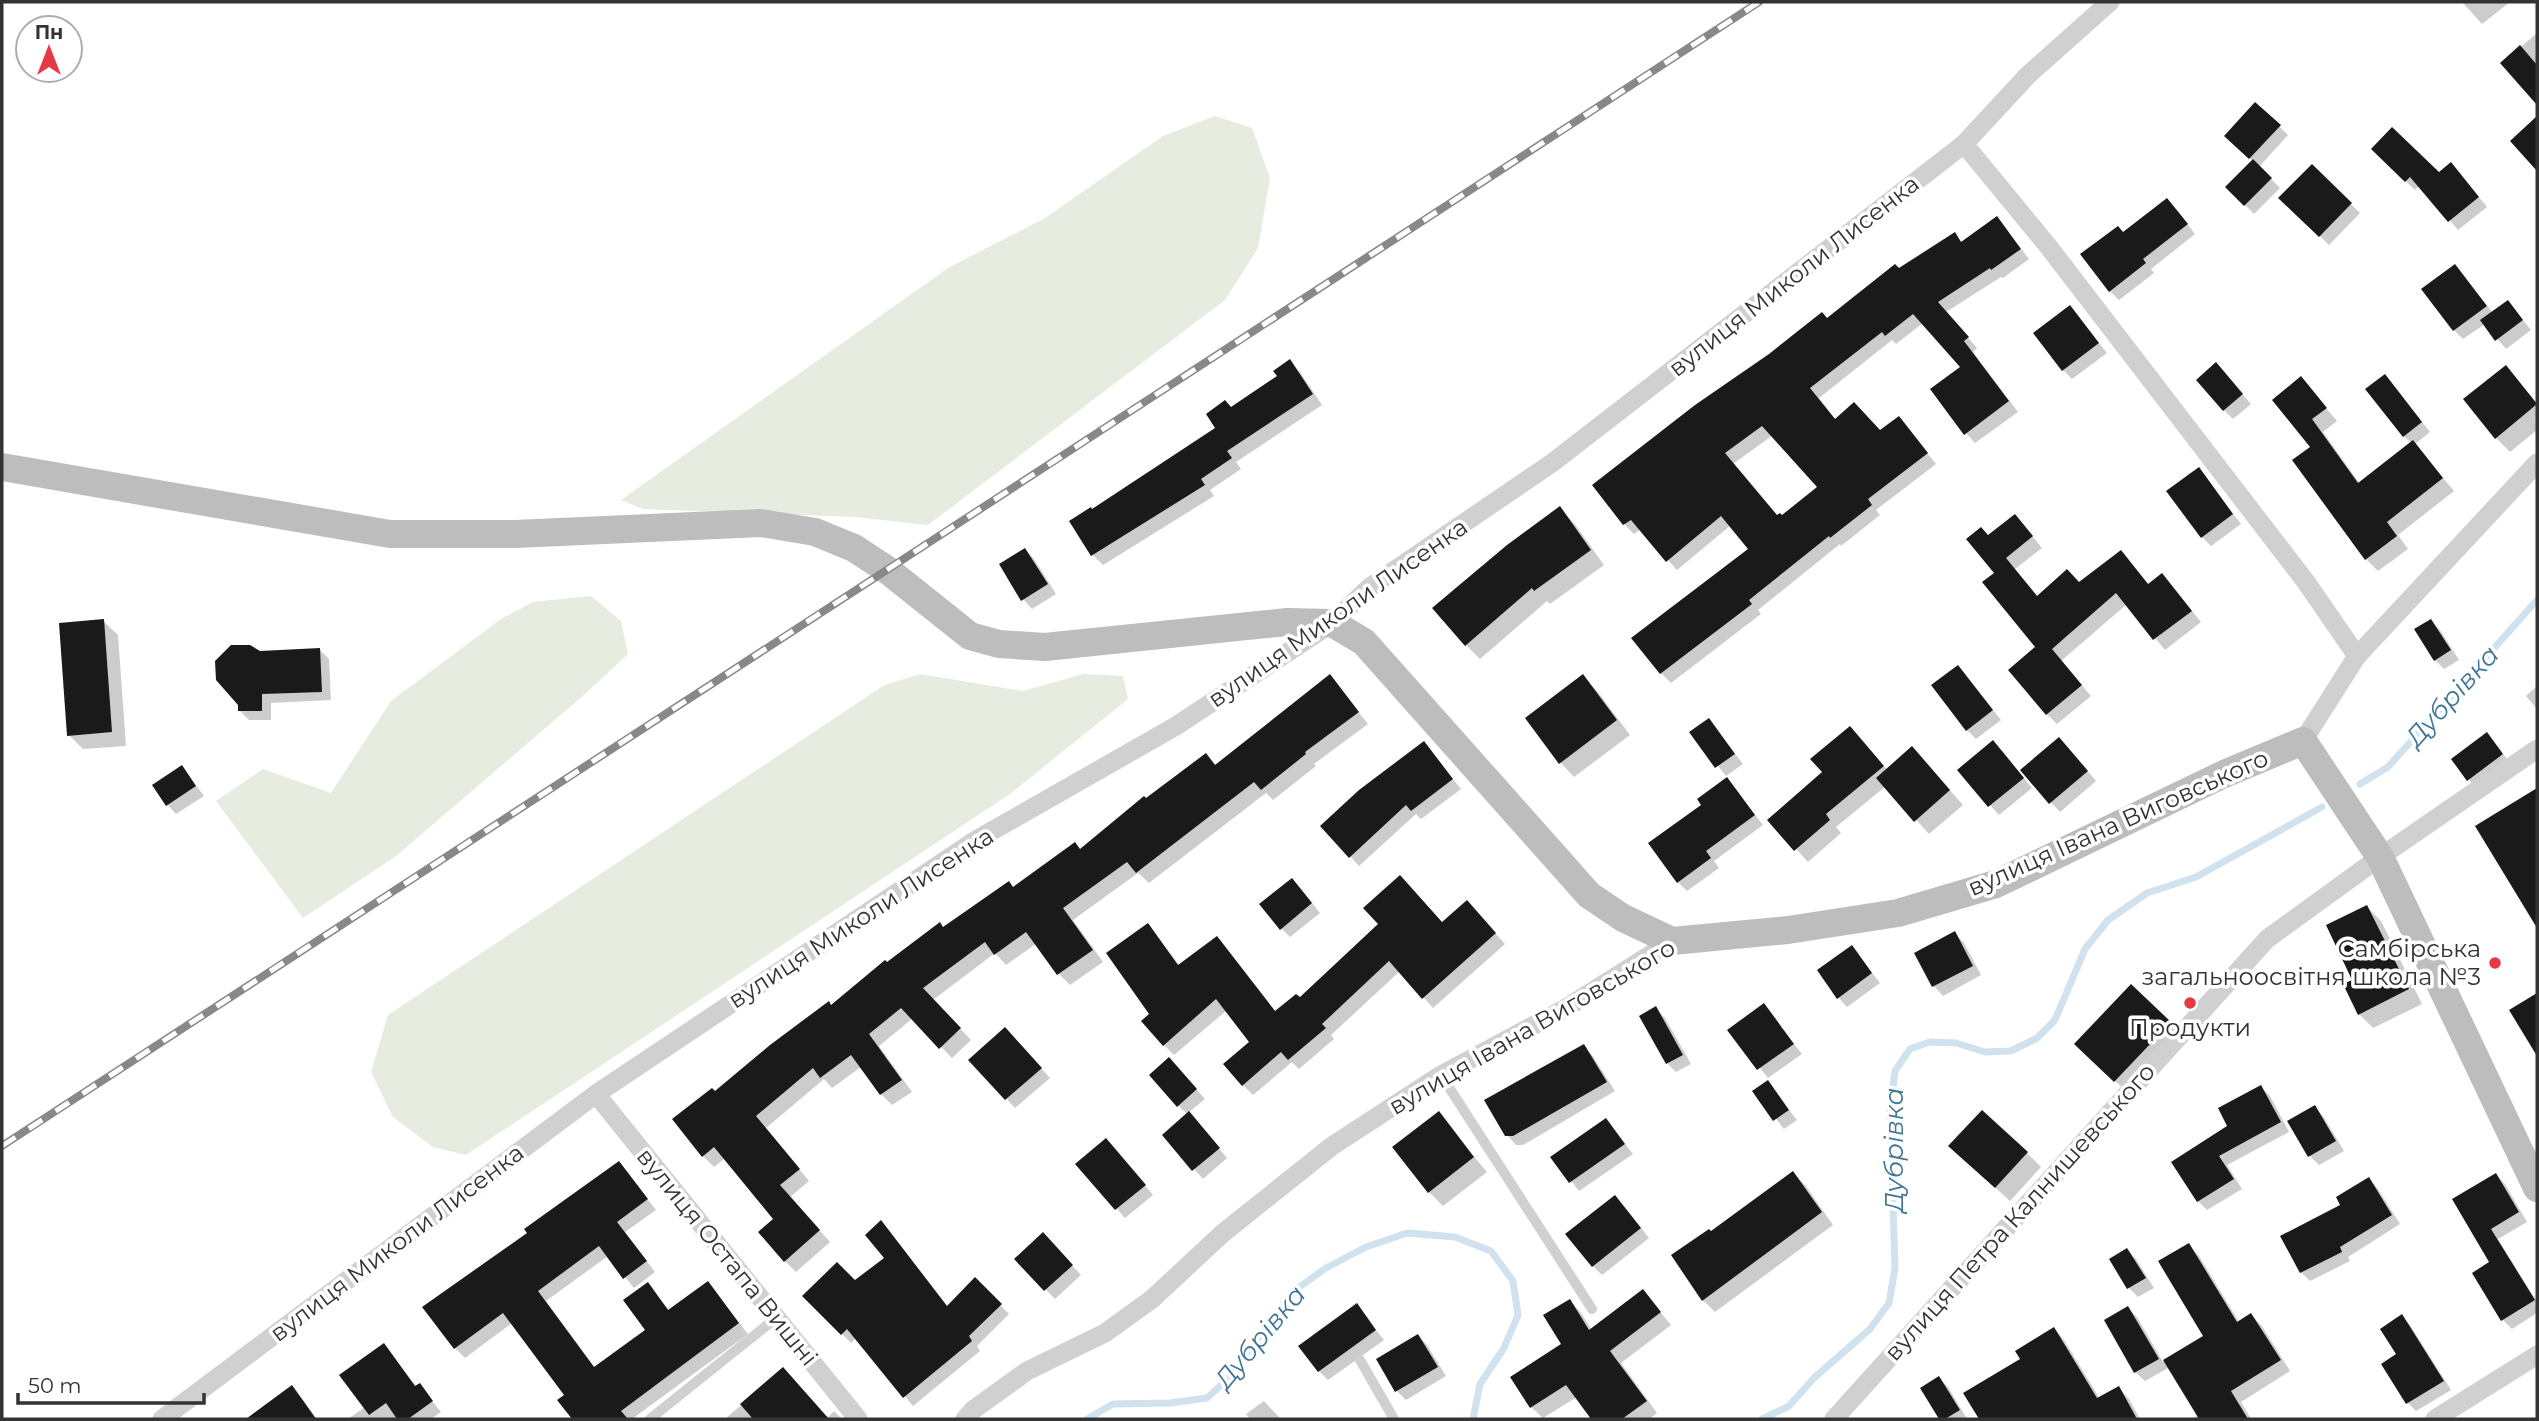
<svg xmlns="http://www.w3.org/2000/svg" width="2539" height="1421" font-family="Montserrat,sans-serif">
<rect width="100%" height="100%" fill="#fff"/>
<!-- green -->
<g fill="#e6ecdf">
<polygon points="1215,116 1252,128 1270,178 1258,248 1225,300 928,525 855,517 643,509 621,500 948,268 1045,218 1163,136"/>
<polygon points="591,596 621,621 628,654 585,694 396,856 303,918 216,801 263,769 331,793 391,701 501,619 533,602"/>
<polygon points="920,674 1023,691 1083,674 1123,676 1128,699 1010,794 466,1155 433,1147 393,1117 371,1072 388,1015 883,686"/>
</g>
<!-- shadow -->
<g fill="#0003" fill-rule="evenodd">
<polygon points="2462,2 2510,2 2482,24"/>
<polygon points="2537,33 2537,97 2535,99 2502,63"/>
<polygon points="2279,126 2288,135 2259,167 2280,188 2254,214 2227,187 2253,161 2226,136"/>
<polygon points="2373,149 2438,175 2460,174 2487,207 2458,230 2420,185 2415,190"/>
<polygon points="2312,166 2360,213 2329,245 2281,198"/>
<polygon points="2176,209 2195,234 2151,269 2154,273 2119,300 2110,291 2124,234"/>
<path d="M 1997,218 L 2029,259 L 2003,278 L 2001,277 L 1946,312 L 1977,348 L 1973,352 L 2018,412 L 1975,443 L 1966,433 L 1963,368 L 1923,323 L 1896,344 L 1892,340 L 1819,398 L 1836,420 L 1880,432 L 1899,418 L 1936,464 L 1876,510 L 1880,515 L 1841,546 L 1840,544 L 1758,610 L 1761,614 L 1671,683 L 1661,673 L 1751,549 L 1731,525 L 1677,570 L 1641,529 L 1634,534 L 1624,524 L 1828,320 L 1954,234 L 1963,243 ZM 1773,435 L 1820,487 L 1782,517 L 1778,517 L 1733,464 Z"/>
<polygon points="2455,266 2493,313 2508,302 2531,330 2506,349 2485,324 2463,339 2454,330"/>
<polygon points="2070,307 2107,353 2072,379 2063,370"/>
<polygon points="1289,362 1300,372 1322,405 1236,462 1241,469 1210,490 1214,496 1103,565 1093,555 1092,511 1218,428 1232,409 1280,377"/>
<polygon points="2506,367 2537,403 2537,430 2510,452 2496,438"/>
<polygon points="2225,374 2251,404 2233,419 2224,410"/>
<polygon points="2301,379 2337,421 2323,432 2360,484 2412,444 2404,436 2394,386 2430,432 2415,444 2454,491 2398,535 2408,549 2378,571 2366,559 2312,447"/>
<polygon points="2199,470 2241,524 2211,546 2202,537"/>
<polygon points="1560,509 1574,523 1604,565 1550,604 1547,601 1480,659 1466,645"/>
<polygon points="2025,527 2042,548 2015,569 2038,597 2080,584 2121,552 2149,585 2172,586 2201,622 2165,650 2127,604 2061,661 2091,696 2057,724 2047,714 2038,647 1996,573 1989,537"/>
<polygon points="1025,550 1034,559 1056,594 1032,609 1023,599"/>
<polygon points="103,621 118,635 126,746 83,749 69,735"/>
<polygon points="2431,621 2440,630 2459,660 2444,669 2435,660"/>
<polygon points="320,650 329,659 331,700 271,703 271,720 249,720 240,711 260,653"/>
<polygon points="1958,667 2001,720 1976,739 1967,730"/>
<polygon points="1330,676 1368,724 1314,764 1316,766 1273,800 1266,793 1149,883 1138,873 1073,920 1103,962 1070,985 1059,974 1037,943 1006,965 995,953 933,1000 971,1040 952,1058 913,1018 879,1046 912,1092 892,1105 881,1094 861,1067 832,1088 824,1079 766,1128 809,1181 790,1197 830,1242 796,1272 785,1261 775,1219 725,1158 714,1167 703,1156 715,1093 887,964 944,928 1081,850 1206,755 1217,766"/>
<polygon points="1583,677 1597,691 1630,735 1574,777 1560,762"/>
<polygon points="2537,686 2537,709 2526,696"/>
<polygon points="1709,720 1743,764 1726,776 1692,732"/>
<polygon points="2487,734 2511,764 2478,789 2469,780"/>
<polygon points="1862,740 1887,770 1926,763 1963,805 1929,834 1886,786 1836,827 1841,833 1808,862 1770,820"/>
<polygon points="1424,744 1461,789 1421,819 1416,814 1359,866 1350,856"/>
<polygon points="2068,748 2096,781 2060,812 2022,770"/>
<polygon points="2002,751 2032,788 1999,815 1959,770"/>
<polygon points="182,767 204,796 176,814 167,804"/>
<polygon points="1727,779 1763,825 1714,861 1719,868 1687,891 1678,882 1703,805"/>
<polygon points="2532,793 2537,798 2537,925 2477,827"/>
<polygon points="1301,889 1320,913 1290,937 1281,928"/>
<polygon points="2367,907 2381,921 2422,1004 2373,1028 2359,1014 2355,980"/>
<polygon points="1477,913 1505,944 1433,1008 1400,971 1331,1035 1334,1039 1299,1069 1292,1062 1253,1095 1243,1085 1251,1042 1227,1010 1174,1055 1164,1045 1152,1014 1148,926 1180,966 1217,938 1276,1013 1443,924"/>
<polygon points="1955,933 1964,943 1981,975 1943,996 1934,986 1916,954"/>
<polygon points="1852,947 1880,983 1847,1007 1838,997"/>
<polygon points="1763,1005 1802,1054 1768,1078 1730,1030"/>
<polygon points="1656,1009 1665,1018 1691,1064 1676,1072 1667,1063"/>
<polygon points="2169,1023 2183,1037 2129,1094 2091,1058"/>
<polygon points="1014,1038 1050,1078 1015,1108 971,1060"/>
<polygon points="1583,1046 1592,1055 1615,1091 1523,1145 1516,1145 1507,1135"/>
<polygon points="1178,1069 1205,1099 1188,1113 1227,1158 1203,1179 1164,1135 1188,1115 1178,1105"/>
<polygon points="1767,1082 1797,1120 1784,1129 1755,1091"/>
<polygon points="2261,1087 2270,1096 2289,1132 2227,1165 2242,1189 2207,1210 2198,1201 2230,1127"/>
<polygon points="2314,1107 2323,1116 2344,1151 2319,1165 2310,1156 2290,1121"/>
<polygon points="1438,1114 1487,1172 1443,1206 1429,1192"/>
<polygon points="1606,1120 1633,1154 1579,1191 1553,1157"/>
<polygon points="1115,1150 1153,1195 1125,1218 1078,1164"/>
<polygon points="2027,1153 2041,1167 2010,1201 1965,1160"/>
<polygon points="619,1163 656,1210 625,1232 655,1272 634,1288 608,1256 546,1301 595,1368 647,1330 648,1285 670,1311 708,1283 748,1334 632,1419 574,1419 560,1400 566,1396 512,1323 465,1358 455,1348 530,1233"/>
<polygon points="1793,1173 1805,1185 1833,1225 1715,1312 1703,1300 1711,1233"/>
<polygon points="2496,1175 2505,1184 2527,1222 2498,1239 2537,1302 2537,1313 2512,1329 2503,1320 2492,1263 2454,1200"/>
<polygon points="2369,1179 2378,1189 2400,1224 2348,1257 2350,1261 2310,1281 2301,1272"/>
<polygon points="1624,1206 1649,1238 1602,1275 1593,1266"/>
<polygon points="881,1222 948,1307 975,1280 1009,1314 977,1346 980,1351 913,1406 856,1338 851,1343 805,1296 855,1282 887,1258"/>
<polygon points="1052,1244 1081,1275 1055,1299 1016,1259"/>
<polygon points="2188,1245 2199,1256 2239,1322 2251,1315 2262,1326 2290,1371 2241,1402 2251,1419 2191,1419 2199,1415 2170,1367 2145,1381 2135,1372 2128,1308 2137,1317 2163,1362 2206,1336"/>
<polygon points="2127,1250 2136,1259 2154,1288 2138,1297 2129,1288 2111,1260"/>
<polygon points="1643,1291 1671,1325 1621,1363 1657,1413 1649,1419 1593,1419 1577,1397 1543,1418 1531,1407 1564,1345 1570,1301 1581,1313 1592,1330"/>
<polygon points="1356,1306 1384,1340 1328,1380 1319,1371"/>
<polygon points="2402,1317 2410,1325 2451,1390 2416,1411 2408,1403 2383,1364 2399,1355"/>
<polygon points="2054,1329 2064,1340 2100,1399 2119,1388 2129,1399 2140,1419 1981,1419 1966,1394 2022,1360"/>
<polygon points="1418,1336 1427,1345 1446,1376 1406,1400 1397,1391"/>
<polygon points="383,1345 417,1387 419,1385 441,1412 431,1419 348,1419 365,1407"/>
<polygon points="783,1369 827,1418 834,1411 842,1419 725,1419"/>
<polygon points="1939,1378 1948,1387 1967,1419 1941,1419 1922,1388"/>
<polygon points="291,1388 301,1397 317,1419 267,1419 261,1410"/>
<polygon points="1264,1401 1276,1414 1281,1419 1250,1419 1246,1414"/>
</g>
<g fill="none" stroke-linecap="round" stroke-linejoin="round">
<!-- stream -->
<g stroke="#cfe2ee" stroke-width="7">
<polyline points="2360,784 2388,767 2537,600"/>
<polyline points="1087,1419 1113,1404 1170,1403 1207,1398 1230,1377 1291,1293 1326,1268 1366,1247 1407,1233 1455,1237 1491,1251 1513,1281 1518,1315 1504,1348 1480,1384 1473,1419"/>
<polyline points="1762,1419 1789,1406 1814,1378 1870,1329 1889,1303 1895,1268 1890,1110 1895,1071 1910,1049 1930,1042 1956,1043 1985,1052 2011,1051 2037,1038 2055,1020 2085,949 2108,920 2147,893 2196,877 2322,807"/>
</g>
</g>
<!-- building -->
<g fill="#1a1a1a" fill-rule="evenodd">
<polygon points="2520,45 2537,65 2537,105 2500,63"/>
<polygon points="2255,102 2281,125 2249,159 2224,136"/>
<polygon points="2537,116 2537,171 2510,141"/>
<polygon points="2392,127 2439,172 2451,162 2479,197 2448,222 2410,177 2405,182 2371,149"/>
<polygon points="2253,159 2272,178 2244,206 2225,187"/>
<polygon points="2312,164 2352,203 2319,237 2278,198"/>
<polygon points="2167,198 2188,224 2143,259 2146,263 2109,292 2080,254 2118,226 2123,232"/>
<path d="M 1997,216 L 2021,249 L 1991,270 L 1990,268 L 1938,302 L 1969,337 L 1964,341 L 2009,401 L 1964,435 L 1930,389 L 1960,367 L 1913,314 L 1885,336 L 1882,332 L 1810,388 L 1835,419 L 1854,402 L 1880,430 L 1899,416 L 1928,453 L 1868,499 L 1872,505 L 1830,538 L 1829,536 L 1749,600 L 1752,604 L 1660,674 L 1631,638 L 1748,549 L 1721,516 L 1666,562 L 1631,520 L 1623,525 L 1592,485 L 1695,405 L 1769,354 L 1822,312 L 1827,318 L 1895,264 L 1899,268 L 1955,232 L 1961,242 ZM 1762,426 L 1817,487 L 1782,515 L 1780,513 L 1777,515 L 1725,453 Z"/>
<polygon points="2455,264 2487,306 2453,331 2421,289"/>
<polygon points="2508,300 2523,320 2495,341 2480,320"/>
<polygon points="2070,305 2099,343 2062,371 2033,333"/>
<polygon points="1290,359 1313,394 1227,451 1232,458 1201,479 1205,485 1091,556 1069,521 1091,507 1092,509 1215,428 1206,414 1225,400 1231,407 1277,376 1273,371"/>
<polygon points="2216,362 2243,394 2223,411 2196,380"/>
<polygon points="2506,365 2537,404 2495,439 2463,399"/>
<polygon points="2385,374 2422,422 2403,437 2365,389"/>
<polygon points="2301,376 2327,408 2312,419 2358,483 2413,440 2443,478 2387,522 2397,536 2365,560 2292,460 2310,447 2272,400"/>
<polygon points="2199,467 2233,514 2201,538 2166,491"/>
<polygon points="1560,506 1591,550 1534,591 1532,588 1465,646 1432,608 1507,545"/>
<polygon points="2015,514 2033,536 2006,558 2037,596 2067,569 2079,582 2121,550 2148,584 2162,573 2192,611 2153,640 2116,593 2052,649 2082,685 2046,715 2008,670 2035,647 1982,582 1994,573 1966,539 1981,527 1988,535"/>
<polygon points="1025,548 1048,584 1021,601 999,564"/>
<polygon points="104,619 112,732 67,736 59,623"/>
<polygon points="2431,619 2451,650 2434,661 2414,629"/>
<polygon points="231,645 250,645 260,651 320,648 322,692 262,694 262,711 238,711 238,705 216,680 215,661"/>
<polygon points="1958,665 1993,710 1966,731 1931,685"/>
<polygon points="1330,674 1359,712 1305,752 1306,754 1261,790 1254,782 1136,873 1127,862 1063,908 1093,950 1057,975 1026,932 994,955 985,942 923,988 961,1028 939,1049 901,1008 869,1034 902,1080 880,1095 851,1055 820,1078 813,1068 756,1116 800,1169 780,1185 820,1230 784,1262 758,1232 773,1219 714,1147 702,1157 672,1119 712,1088 715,1091 770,1045 829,1001 831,1005 885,960 887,962 940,922 943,927 1009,881 1013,887 1075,842 1080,849 1144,796 1146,798 1206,753 1215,765"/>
<polygon points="1583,674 1617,720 1559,764 1525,718"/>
<polygon points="1709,718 1735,754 1715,768 1689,732"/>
<polygon points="1850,726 1884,766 1826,814 1830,820 1794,851 1767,820 1822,772 1810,759"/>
<polygon points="2487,732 2503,754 2467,781 2451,759"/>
<polygon points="2059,737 2088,771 2049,804 2020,770"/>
<polygon points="1993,740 2024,778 1988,807 1957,770"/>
<polygon points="1424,741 1453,779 1411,811 1406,805 1349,858 1320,826 1359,790"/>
<polygon points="1912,746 1950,790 1914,822 1876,778"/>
<polygon points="182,765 196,786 166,806 152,785"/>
<polygon points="1727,777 1755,815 1706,851 1711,858 1677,883 1648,843 1701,805 1697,799"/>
<polygon points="2537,788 2537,928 2475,826"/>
<polygon points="1400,875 1442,922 1467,900 1496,933 1422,999 1389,961 1322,1024 1326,1028 1288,1060 1281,1052 1242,1086 1223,1064 1249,1042 1216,999 1163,1046 1141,1021 1149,1014 1106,953 1148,923 1178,965 1217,936 1275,1011 1296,994 1300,997 1378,924 1363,908"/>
<polygon points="1292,878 1312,903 1280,930 1259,904"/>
<polygon points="2367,905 2409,989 2358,1015 2343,984 2352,980 2326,925"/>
<polygon points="1955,931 1973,966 1932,987 1914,953"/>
<polygon points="1852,945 1872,973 1837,999 1817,970"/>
<polygon points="2131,984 2171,1022 2114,1082 2074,1044"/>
<polygon points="2537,993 2537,1056 2509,1010"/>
<polygon points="1764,1003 1794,1044 1757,1070 1727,1030"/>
<polygon points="1656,1006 1683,1055 1666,1064 1639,1016"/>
<polygon points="1005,1027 1042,1068 1005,1100 968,1060"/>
<polygon points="1584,1044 1607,1082 1513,1136 1505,1136 1484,1100"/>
<polygon points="1169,1057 1197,1089 1177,1107 1149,1075"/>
<polygon points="1768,1080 1789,1110 1773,1121 1752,1091"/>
<polygon points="2261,1085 2281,1122 2219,1156 2234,1179 2197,1202 2171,1162 2227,1126 2218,1108"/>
<polygon points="2315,1105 2336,1141 2308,1157 2287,1121"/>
<polygon points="1982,1110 2028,1152 1995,1188 1948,1146"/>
<polygon points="1189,1111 1220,1148 1192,1171 1162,1135"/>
<polygon points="1439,1111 1474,1157 1428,1193 1392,1147"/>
<polygon points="1606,1118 1625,1144 1569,1183 1550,1157"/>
<polygon points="1106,1138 1146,1185 1115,1210 1075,1164"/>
<polygon points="619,1161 648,1199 617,1222 647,1261 623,1279 599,1246 538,1291 594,1367 645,1330 623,1300 648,1282 668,1310 708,1281 739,1323 621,1411 628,1419 572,1419 557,1400 564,1395 503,1313 454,1349 422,1307 527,1233 524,1229"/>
<polygon points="1793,1171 1822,1212 1702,1301 1671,1255 1709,1229 1711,1231"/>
<polygon points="2496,1173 2519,1212 2491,1229 2535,1300 2501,1321 2472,1273 2489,1262 2452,1199"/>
<polygon points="2369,1177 2392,1215 2340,1247 2342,1252 2300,1273 2280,1236 2340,1205 2336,1197"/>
<polygon points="1615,1195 1641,1228 1592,1267 1565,1234"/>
<polygon points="881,1220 947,1306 975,1277 1002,1304 969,1336 972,1341 903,1398 847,1329 841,1335 802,1296 837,1262 855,1280 884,1258 865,1235"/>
<polygon points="1043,1232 1073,1265 1044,1291 1014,1259"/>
<polygon points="2189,1243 2237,1322 2251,1313 2281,1360 2231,1391 2248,1419 2199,1419 2163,1360 2203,1336 2158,1261"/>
<polygon points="2127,1248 2146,1278 2127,1289 2109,1259"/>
<polygon points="1643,1289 1661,1312 1610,1351 1647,1401 1622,1419 1591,1419 1566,1385 1530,1408 1510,1377 1561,1344 1543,1315 1570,1299 1589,1330"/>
<polygon points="1357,1303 1376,1330 1318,1372 1298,1346"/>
<polygon points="2128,1306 2159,1359 2134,1373 2104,1320"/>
<polygon points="2402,1314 2444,1381 2406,1404 2381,1364 2396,1354 2380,1329"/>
<polygon points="2054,1327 2097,1398 2119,1386 2137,1419 1979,1419 1963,1393 2020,1359 2015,1351"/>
<polygon points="1418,1334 1438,1367 1395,1392 1376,1359"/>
<polygon points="384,1343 415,1386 420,1383 433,1401 408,1419 397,1419 386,1403 369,1415 339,1375"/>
<polygon points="783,1367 829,1419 753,1419 740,1404"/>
<polygon points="1939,1376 1960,1410 1945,1419 1939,1419 1920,1388"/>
<polygon points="292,1385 316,1419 246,1419"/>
</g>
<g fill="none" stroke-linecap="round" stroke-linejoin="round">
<!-- service -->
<g stroke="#d0d0d0" stroke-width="10">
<polyline points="1441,1075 1592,1309"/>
<polyline points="1360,1360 1394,1419"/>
<polyline points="650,1419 776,1318"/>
</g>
<!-- minor -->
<g stroke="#d0d0d0" stroke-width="19">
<polyline points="1964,144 2028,75 2110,2"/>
<polyline points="2303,741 2357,656 2537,463"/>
<polyline points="596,1094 858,1419"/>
<polyline points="162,1419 596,1094 976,840 1176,726 1332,623 1370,587 1552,463 1964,144 2048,246 2306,582 2357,656"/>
<polyline points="965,1419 973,1410 1027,1371 1105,1333 1152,1299 1223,1233 1332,1146 1441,1075 1566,1008 1672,941"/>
<polyline points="1834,1419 2267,939 2380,857 2537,749"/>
<polyline points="2435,1419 2537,1355"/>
</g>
<!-- secondary -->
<polyline stroke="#bdbdbd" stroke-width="28" points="2,467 390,534 515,534 761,523 815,532 854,548 886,569 970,636 999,644 1045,647 1287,622 1332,623 1364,642 1589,895 1623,918 1672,941 1788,930 1898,913 1996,884 2224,774 2303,741 2380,857 2537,1188"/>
<defs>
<polyline id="rail" points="2,1146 1759,2"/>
</defs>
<!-- rail casing -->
<use href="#rail" stroke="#888" stroke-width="8"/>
<!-- rail -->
<use href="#rail" stroke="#fff" stroke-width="5" stroke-dasharray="16" stroke-linecap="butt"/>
</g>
<!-- markers -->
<g fill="#e63946" stroke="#fff" stroke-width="2.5">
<circle cx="2495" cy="963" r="7"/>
<circle cx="2190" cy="1003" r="7"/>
</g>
<g text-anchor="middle" stroke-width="7" stroke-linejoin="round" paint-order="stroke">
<!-- street labels -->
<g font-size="24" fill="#333" stroke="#fff">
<text transform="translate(1794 276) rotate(-38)" y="8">вулиця Миколи Лисенка</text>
<text transform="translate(1338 613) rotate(-35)" y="8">вулиця Миколи Лисенка</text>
<text transform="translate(2118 823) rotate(-24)" y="8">вулиця Івана Виговського</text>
<text transform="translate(861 918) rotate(-33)" y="8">вулиця Миколи Лисенка</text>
<text transform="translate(1532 1027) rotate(-30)" y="8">вулиця Івана Виговського</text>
<text transform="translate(2020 1212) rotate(-48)" y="8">вулиця Петра Калнишевського</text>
<text transform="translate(397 1243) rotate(-37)" y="8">вулиця Миколи Лисенка</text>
<text transform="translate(727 1257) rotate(51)" y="8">вулиця Остапа Вишні</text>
</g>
<!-- poi labels -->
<g font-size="24" fill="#333" stroke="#fff" text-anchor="end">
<text x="2481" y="957">Самбірська<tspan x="2481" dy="28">загальноосвітня школа №3</tspan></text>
<text x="2190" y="1036" text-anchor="middle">Продукти</text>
</g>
<!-- water labels -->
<g font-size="26" font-style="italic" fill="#3f7597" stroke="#fff">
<text transform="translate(2452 696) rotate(-48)" y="9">Дубрівка</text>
<text transform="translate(1894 1150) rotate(-90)" y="9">Дубрівка</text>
<text transform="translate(1260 1337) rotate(-50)" y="9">Дубрівка</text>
</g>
</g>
<!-- border -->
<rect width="2539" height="1421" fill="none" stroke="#333333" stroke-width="7"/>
<!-- north arrow -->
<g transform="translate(49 49)"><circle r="33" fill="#ffffff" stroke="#adadad" stroke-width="2"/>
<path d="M0-5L12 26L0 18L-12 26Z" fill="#e63946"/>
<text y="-10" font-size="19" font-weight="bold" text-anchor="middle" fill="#333333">Пн</text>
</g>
<!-- scale -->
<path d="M18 1393v10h186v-10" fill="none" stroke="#333333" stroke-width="3.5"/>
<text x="28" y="1393" font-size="21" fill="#333333" stroke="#ffffff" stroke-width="5" paint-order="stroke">50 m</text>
</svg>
